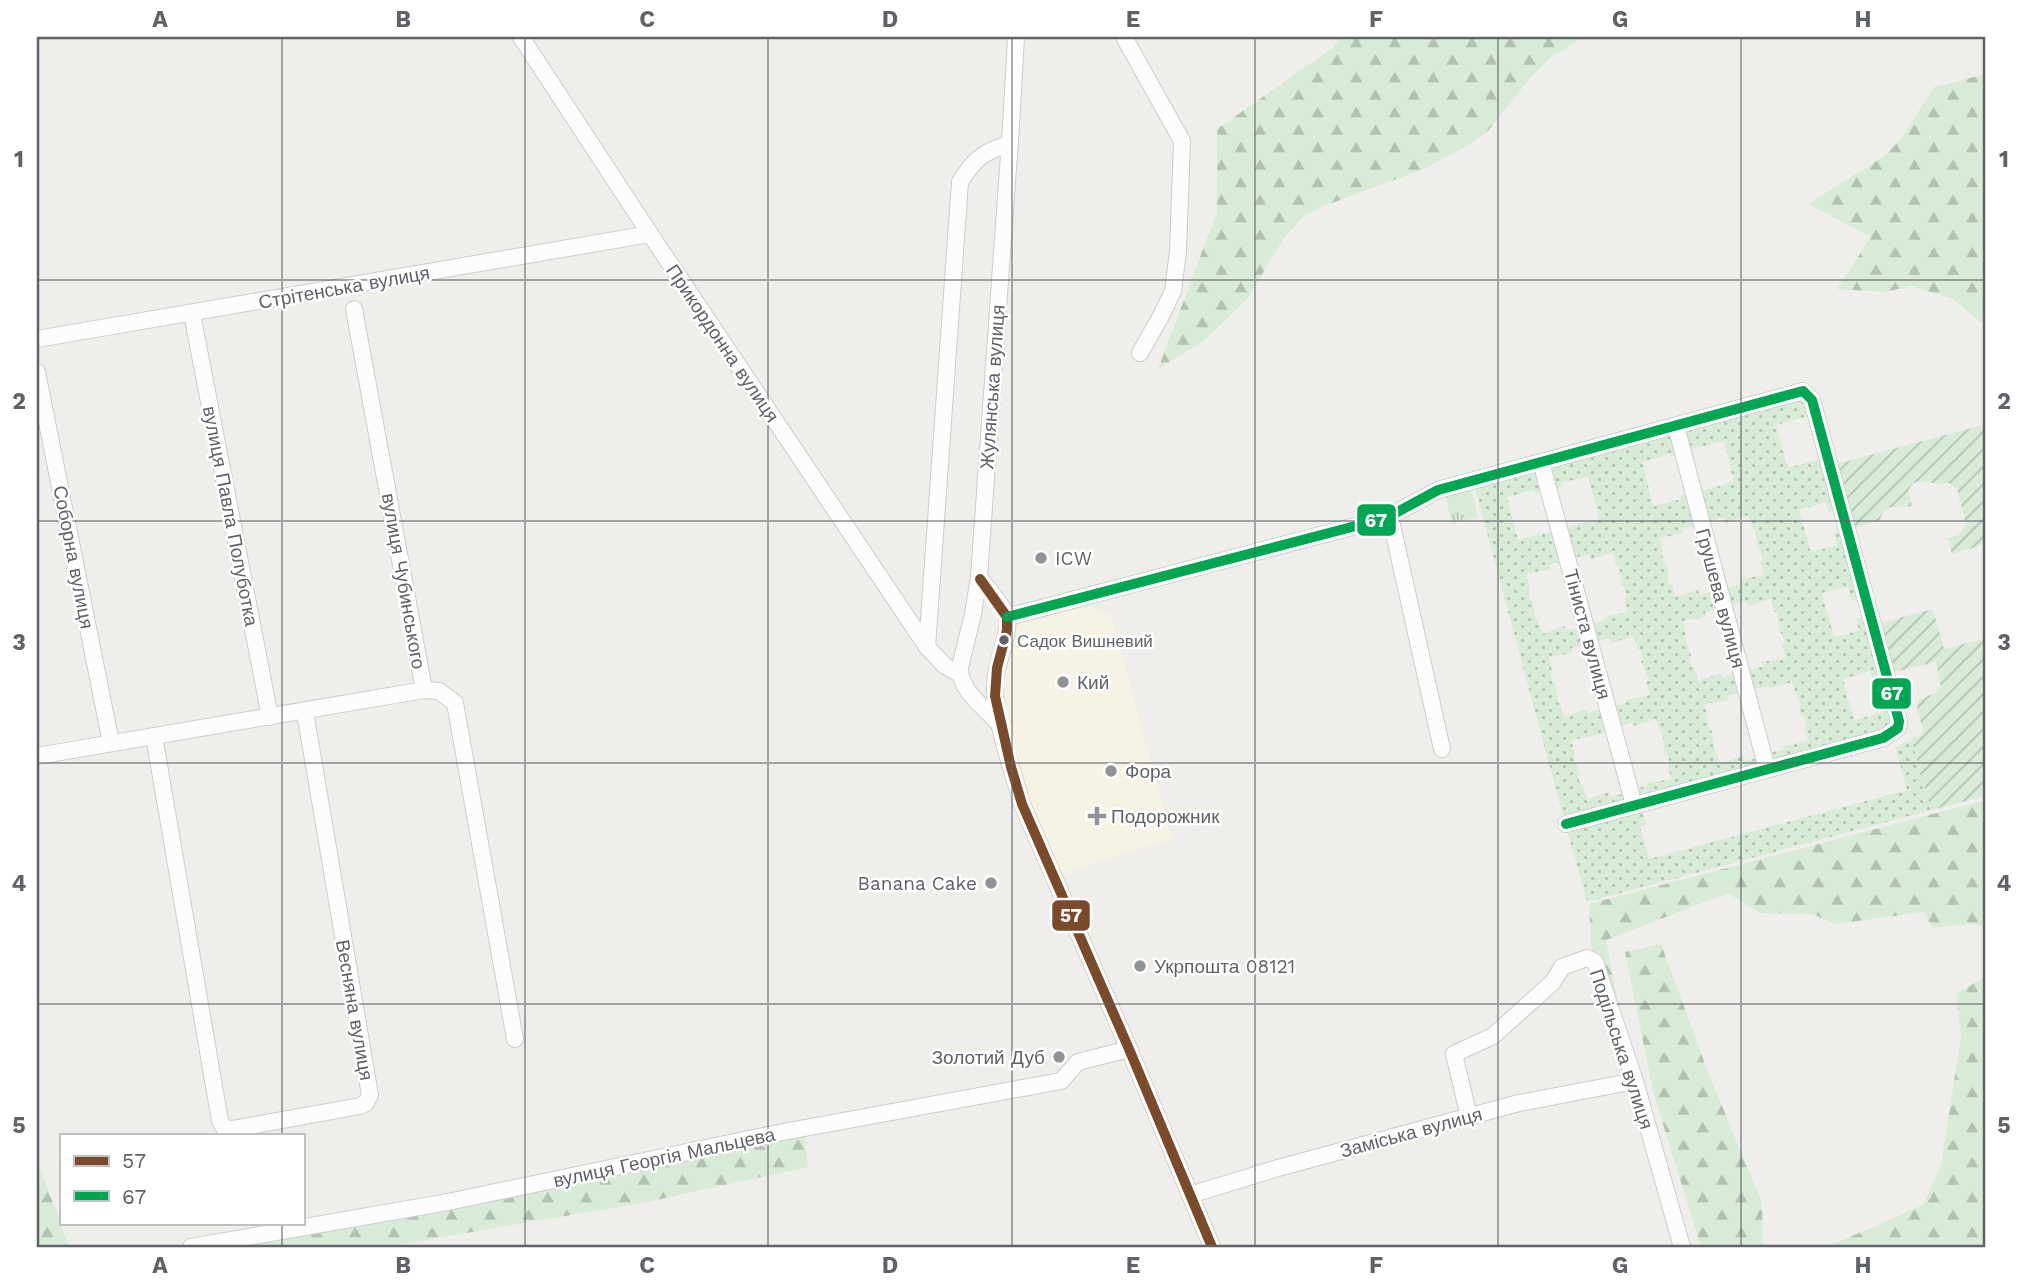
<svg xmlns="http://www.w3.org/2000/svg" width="2023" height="1284" font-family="'Work Sans',sans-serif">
<defs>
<pattern id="grass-dots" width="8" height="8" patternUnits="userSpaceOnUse" patternTransform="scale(1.75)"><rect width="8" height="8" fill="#d8ebd6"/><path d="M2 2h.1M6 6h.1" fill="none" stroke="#b2c2b1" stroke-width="1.8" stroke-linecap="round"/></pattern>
<pattern id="forest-firs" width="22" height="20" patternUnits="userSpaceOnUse" patternTransform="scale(1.75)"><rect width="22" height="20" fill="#d8ebd6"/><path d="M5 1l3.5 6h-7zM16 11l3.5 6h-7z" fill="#b2c2b1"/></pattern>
<pattern id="park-tufts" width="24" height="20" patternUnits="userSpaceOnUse" patternTransform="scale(1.75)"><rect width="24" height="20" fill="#d8ebd6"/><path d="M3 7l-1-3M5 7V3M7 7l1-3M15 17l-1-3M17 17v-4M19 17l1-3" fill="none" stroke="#b2c2b1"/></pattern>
<pattern id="garden-furrows" width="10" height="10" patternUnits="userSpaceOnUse" patternTransform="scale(1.75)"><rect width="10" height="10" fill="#d8ebd6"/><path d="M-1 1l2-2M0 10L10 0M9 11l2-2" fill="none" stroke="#b2c2b1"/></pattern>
</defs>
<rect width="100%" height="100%" fill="#efeeea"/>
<!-- commercial -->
<polygon fill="#f7f3e4" points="1090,606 1111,616 1172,839 1059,874 1030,805 1013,750 999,685 1011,627"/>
<!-- grass -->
<g fill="url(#grass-dots)">
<polygon points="1799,400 1807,403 1808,416 1776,425 1788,468 1820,459 1836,507 1833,512 1829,513 1826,502 1799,510 1811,552 1837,545 1834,533 1839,532 1843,536 1859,597 1852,601 1848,587 1822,593 1834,637 1859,631 1856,618 1866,618 1881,677 1873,680 1870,671 1843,679 1854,720 1881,713 1879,703 1887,701 1891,725 1884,731 1775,760 1772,759 1769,753 1785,749 1784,746 1808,741 1804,728 1806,726 1804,716 1801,716 1799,707 1801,706 1792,682 1770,689 1768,686 1752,690 1747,671 1763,666 1762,662 1786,658 1782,644 1785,643 1782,633 1780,633 1777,612 1774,612 1771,599 1748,606 1747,601 1731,605 1726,588 1741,584 1741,579 1764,575 1760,561 1763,560 1760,550 1758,550 1755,529 1753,529 1748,515 1726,523 1724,517 1707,522 1702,493 1704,490 1734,482 1724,441 1692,449 1688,447 1686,436 1688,430"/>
<polygon points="1667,436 1671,436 1675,453 1671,458 1670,454 1642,462 1653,506 1681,499 1681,495 1687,495 1695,526 1682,529 1683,533 1660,538 1663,552 1661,553 1669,573 1667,574 1669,584 1672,584 1675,597 1698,590 1700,595 1712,591 1717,609 1705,612 1706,617 1683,621 1686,635 1684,636 1691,656 1689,657 1692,667 1694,667 1698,681 1721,673 1722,678 1736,674 1740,692 1728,696 1728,700 1705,704 1709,729 1711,729 1714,739 1712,740 1720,763 1743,756 1745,761 1757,758 1758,764 1643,797 1639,794 1636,789 1648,785 1648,783 1671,779 1668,765 1670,764 1667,753 1665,754 1663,744 1665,743 1656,719 1634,726 1633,722 1620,726 1614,706 1627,702 1626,700 1650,695 1646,681 1649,680 1641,661 1643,660 1640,650 1638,650 1634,636 1612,643 1610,638 1596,641 1592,624 1605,620 1604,617 1628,612 1624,598 1627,597 1624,587 1622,587 1619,566 1616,566 1613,552 1590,560 1588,554 1574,558 1566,530 1572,526 1599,519 1588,476 1561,483 1562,487 1555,488 1552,472 1555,466"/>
<polygon points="1532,472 1538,475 1541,490 1536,494 1534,490 1507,497 1518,540 1550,532 1553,533 1563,561 1549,565 1549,570 1526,574 1530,588 1528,589 1530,599 1532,599 1536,620 1538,620 1542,634 1564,626 1566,630 1579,627 1584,645 1571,648 1572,653 1549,657 1552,671 1550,672 1553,682 1555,682 1558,703 1560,703 1564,717 1587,709 1588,713 1600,710 1606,730 1602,734 1571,740 1575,754 1573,755 1580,775 1578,776 1581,786 1583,786 1587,799 1609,792 1611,797 1620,794 1624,798 1622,802 1564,819 1475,488"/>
<path d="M 1912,741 L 1931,810 L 1587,902 L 1567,829 L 1637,811 C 1645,813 1645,818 1646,825 L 1640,827 L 1649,859 L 1907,790 L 1896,749 L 1901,744 Z"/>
</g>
<!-- forest -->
<g fill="url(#forest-firs)">
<polygon points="1340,37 1583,37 1549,59 1531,77 1488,131 1465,147 1424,169 1321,207 1302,218 1282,241 1248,298 1206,339 1158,369 1217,212 1217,129 1334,47"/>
<polygon points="1986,74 1986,329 1983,324 1953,299 1911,286 1885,292 1837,289 1871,237 1808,204 1886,155 1903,136 1934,87"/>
<polygon points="1986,800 1986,928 1973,924 1933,928 1923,912 1835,924 1812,914 1760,913 1728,893 1606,940 1617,998 1591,948 1589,904"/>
<polygon points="1661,944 1708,1072 1762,1203 1763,1244 1760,1247 1701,1247 1654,1095 1625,952"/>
<polygon points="1986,976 1986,1247 1827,1247 1923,1205 1941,1165 1961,1037 1956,994"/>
<polygon points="804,1135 808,1167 647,1202 385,1247 235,1247"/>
<polygon points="37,1159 69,1247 37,1247"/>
</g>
<!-- park -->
<polygon fill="url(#park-tufts)" points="1471,490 1478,517 1452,524 1445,496"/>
<!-- garden -->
<g fill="url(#garden-furrows)">
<path d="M 1986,424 L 1986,544 L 1952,554 L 1948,538 L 1959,535 L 1966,524 L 1957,489 L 1949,483 C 1936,486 1925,479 1913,483 L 1908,491 L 1912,506 C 1897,509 1886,500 1880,520 L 1855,528 L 1837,464 Z"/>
<polygon points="1933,609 1944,649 1986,638 1986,796 1931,810 1911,738 1920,735 1923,731 1917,707 1919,700 1935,693 1941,687 1936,662 1894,672 1880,623"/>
</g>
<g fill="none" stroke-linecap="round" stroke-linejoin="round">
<defs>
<g id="minor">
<path d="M 521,37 L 650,234 L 927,647 L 960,182 C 974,159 984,151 1010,144"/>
<polyline points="1124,37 1182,141 1178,251 1173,291 1161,316 1140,353"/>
<polyline points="354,309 424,690"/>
<polyline points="192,314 270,717"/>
<polyline points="37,339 650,234"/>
<polyline points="37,372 111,743"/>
<polyline points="1676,426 1767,769"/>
<polyline points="1541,462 1634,805"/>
<polyline points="1390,516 1442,749"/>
<path d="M 979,577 C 986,587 1004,606 1007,617 C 1011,633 994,667 995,687 C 995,723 1012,769 1022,804 L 1129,1049 L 1212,1247"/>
<polyline points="1007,617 1367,523 1390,516 1438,490 1803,391 1812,400 1899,721 1898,728 1883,738 1566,824"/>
<polyline points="927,647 945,666 960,674"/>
<path d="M 998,723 C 984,706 959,691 960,667 L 973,614 L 979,577 L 1011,126 L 1016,37"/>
<polyline points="154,736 220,1121 224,1128 232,1129 360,1106 366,1103 370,1095 305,712"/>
<polyline points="37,756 424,690 439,691 455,703 515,1039"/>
<polyline points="1469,1117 1454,1054 1493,1036 1553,982 1562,967 1587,958 1595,962 1635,1081 1682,1247"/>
<polyline points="1190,1195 1278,1168 1519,1103 1635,1081"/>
<polyline points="191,1247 448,1202 783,1132 1061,1081 1078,1062 1129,1049"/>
</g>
</defs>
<!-- minor casing -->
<use href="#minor" stroke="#cbcccc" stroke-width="18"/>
<!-- minor -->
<use href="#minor" stroke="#fdfcfc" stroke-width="16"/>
<defs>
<polyline id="bus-1" points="980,579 1007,617 1007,630 997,668 995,696 1011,767 1022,804 1129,1049 1212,1247"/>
<polyline id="bus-2" points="1007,617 1367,523 1390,516 1438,490 1803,391 1812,400 1899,721 1898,728 1883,738 1566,824"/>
</defs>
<!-- bus-1 casing -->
<use href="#bus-1" stroke="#fff" stroke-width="16"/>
<!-- bus-2 casing -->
<use href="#bus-2" stroke="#fff" stroke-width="16"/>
<!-- bus-1 -->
<use href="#bus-1" stroke="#7a4b2a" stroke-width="10"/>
<!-- bus-2 -->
<use href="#bus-2" stroke="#00a651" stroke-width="10"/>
</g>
<!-- grid -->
<path fill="none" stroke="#5f6368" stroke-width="2" stroke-opacity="0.55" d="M 282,37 L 282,1135M 525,37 L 525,1247M 768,37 L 768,1247M 1012,37 L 1012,1247M 1255,37 L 1255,1247M 1498,37 L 1498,1247M 1741,37 L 1741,1247M 37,280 L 1986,280M 37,521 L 1986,521M 37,763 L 1986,763M 37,1004 L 1986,1004M 282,1223 L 282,1247"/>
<!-- markers -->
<g fill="#919496" stroke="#fff" stroke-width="2.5">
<circle cx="1041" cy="558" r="7"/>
<circle cx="1063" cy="682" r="7"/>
<circle cx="1111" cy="771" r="7"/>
<path d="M1093.5 805.5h7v7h7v7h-7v7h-7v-7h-7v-7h7z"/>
<circle cx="991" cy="883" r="7"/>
<circle cx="1140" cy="966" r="7"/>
<circle cx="1059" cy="1057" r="7"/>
</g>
<circle fill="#5f6368" stroke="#fff" stroke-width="2.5" cx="1004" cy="640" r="6"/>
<g text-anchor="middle" stroke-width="5" stroke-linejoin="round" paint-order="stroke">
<!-- bus labels -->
<g font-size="17" fill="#5f6368" stroke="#fff" text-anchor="start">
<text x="1017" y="647">Садок Вишневий</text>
</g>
<!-- street labels -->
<g font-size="19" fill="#5f6368" stroke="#fff">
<text transform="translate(344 287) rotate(-10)" y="7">Стрітенська вулиця</text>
<text transform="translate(723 343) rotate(56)" y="7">Прикордонна вулиця</text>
<text transform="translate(992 387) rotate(-86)" y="7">Жулянська вулиця</text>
<text transform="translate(231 516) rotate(79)" y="7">вулиця Павла Полуботка</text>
<text transform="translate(74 557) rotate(79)" y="7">Соборна вулиця</text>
<text transform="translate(404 581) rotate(80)" y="7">вулиця Чубинського</text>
<text transform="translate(1721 598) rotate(75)" y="7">Грушева вулиця</text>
<text transform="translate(1588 634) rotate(75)" y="7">Тіниста вулиця</text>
<text transform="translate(355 1010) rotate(80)" y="7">Весняна вулиця</text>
<text transform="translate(1622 1049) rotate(72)" y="7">Подільська вулиця</text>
<text transform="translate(1411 1132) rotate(-15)" y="7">Заміська вулиця</text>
<text transform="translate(664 1157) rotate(-12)" y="7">вулиця Георгія Мальцева</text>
</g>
<!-- poi labels -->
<g font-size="19" fill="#5f6368" stroke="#fff" text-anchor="start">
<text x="1055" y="565">ICW</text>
<text x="1077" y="689">Кий</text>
<text x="1125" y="778">Фора</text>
<text x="1111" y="823">Подорожник</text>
<text x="977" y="890" text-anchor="end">Banana Cake</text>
<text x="1154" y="973">Укрпошта 08121</text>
<text x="1045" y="1064" text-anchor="end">Золотий Дуб</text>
</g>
</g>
<g stroke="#fff" stroke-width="2.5">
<rect x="1356" y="503" width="41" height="34" rx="7" fill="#00a651"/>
<rect x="1871" y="677" width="41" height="33" rx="7" fill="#00a651"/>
<rect x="1051" y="899" width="40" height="33" rx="7" fill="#7a4b2a"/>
</g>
<g font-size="19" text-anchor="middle" font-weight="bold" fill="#fff">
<text x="1376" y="527">67</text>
<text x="1892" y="700">67</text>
<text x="1071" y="922">57</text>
</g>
<!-- border -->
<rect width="2023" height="1284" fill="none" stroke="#ffffff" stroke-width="77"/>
<!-- legend -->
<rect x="60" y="1134" width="245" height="91" fill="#ffffff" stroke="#bfc1c3" stroke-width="2"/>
<rect x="74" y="1156" width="35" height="10" fill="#7a4b2a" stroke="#bfc1c3" stroke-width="2"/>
<text x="122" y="1168" font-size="21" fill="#5f6368">57</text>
<rect x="74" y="1191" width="35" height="10" fill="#00a651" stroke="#bfc1c3" stroke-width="2"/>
<text x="122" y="1204" font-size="21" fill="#5f6368">67</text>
<rect x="38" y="38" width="1946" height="1208" fill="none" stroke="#5f6368" stroke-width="2.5"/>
<g font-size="23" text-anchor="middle" font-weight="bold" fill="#5f6368">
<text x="160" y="27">A</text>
<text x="403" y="27">B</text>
<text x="647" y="27">C</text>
<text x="890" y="27">D</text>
<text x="1133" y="27">E</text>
<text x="1376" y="27">F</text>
<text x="1620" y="27">G</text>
<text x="1863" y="27">H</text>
<text x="19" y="167">1</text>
<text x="2004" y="167">1</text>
<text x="19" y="409">2</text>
<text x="2004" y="409">2</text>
<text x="19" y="650">3</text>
<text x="2004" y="650">3</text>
<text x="19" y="891">4</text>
<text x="2004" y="891">4</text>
<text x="19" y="1133">5</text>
<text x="2004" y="1133">5</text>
<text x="160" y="1273">A</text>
<text x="403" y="1273">B</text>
<text x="647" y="1273">C</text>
<text x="890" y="1273">D</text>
<text x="1133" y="1273">E</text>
<text x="1376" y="1273">F</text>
<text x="1620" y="1273">G</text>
<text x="1863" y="1273">H</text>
</g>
</svg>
